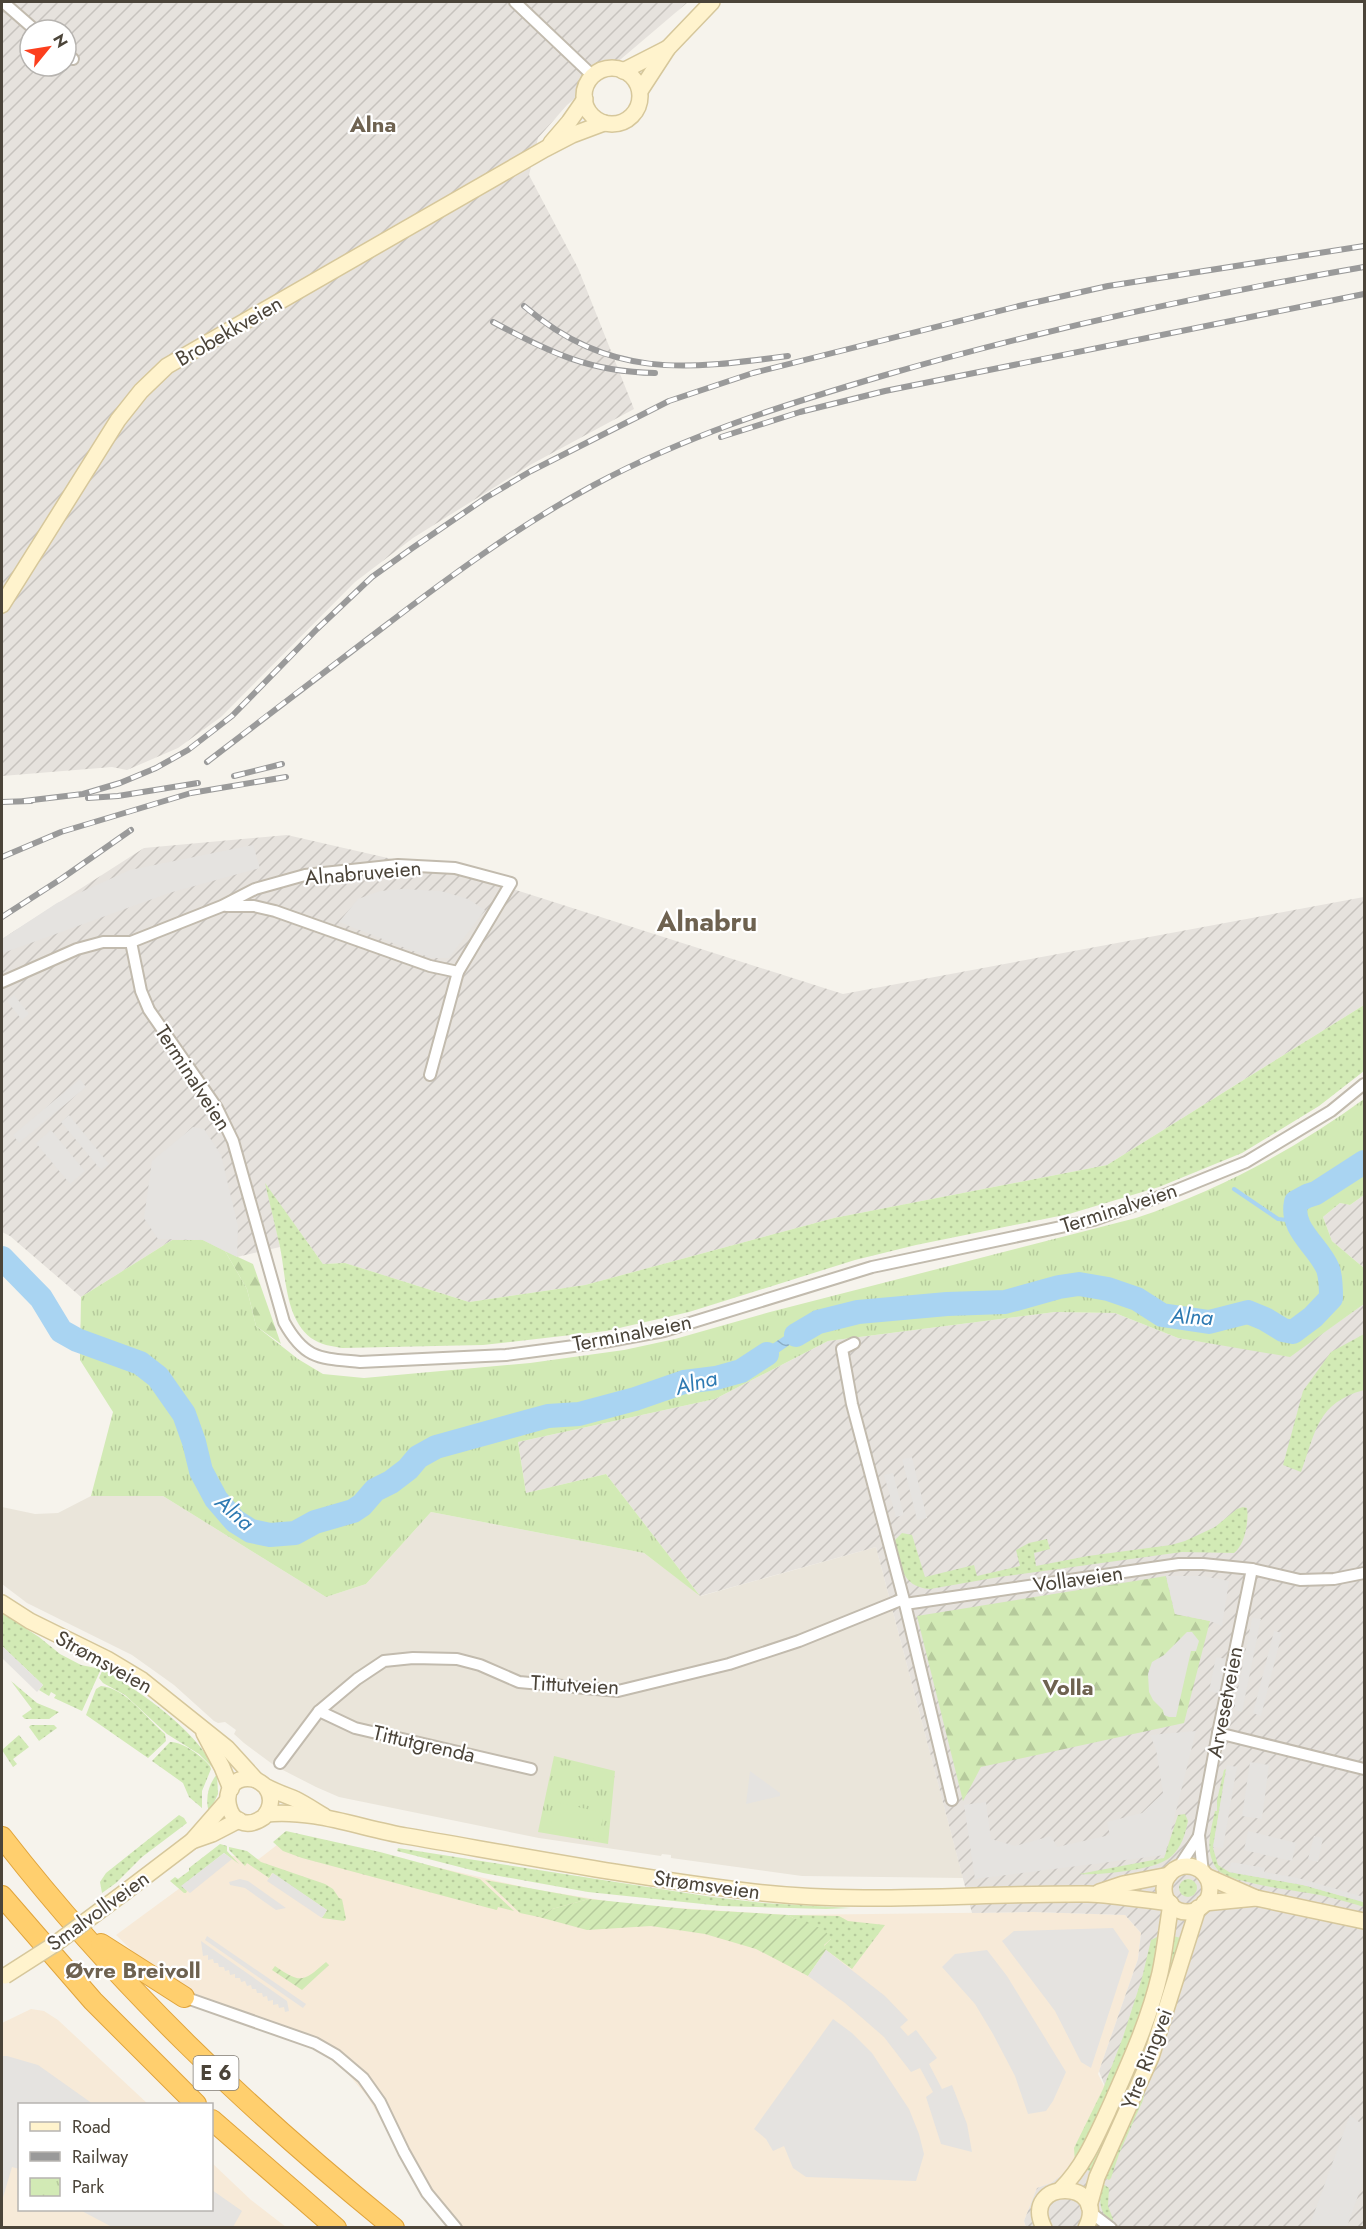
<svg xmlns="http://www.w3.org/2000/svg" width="1366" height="2229" font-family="Jost,sans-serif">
<defs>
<pattern id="industrial-furrows" width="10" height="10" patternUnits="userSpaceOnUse" patternTransform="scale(1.5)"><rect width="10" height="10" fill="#e6e2dd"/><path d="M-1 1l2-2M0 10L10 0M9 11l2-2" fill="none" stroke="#c7c3be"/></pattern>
<pattern id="grass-dots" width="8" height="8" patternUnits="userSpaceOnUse" patternTransform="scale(1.5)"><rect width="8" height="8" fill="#d2eab5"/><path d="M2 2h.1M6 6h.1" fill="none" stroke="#b6ca9c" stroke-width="1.8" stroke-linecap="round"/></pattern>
<pattern id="forest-firs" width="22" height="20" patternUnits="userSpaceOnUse" patternTransform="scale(1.5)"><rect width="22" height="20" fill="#d2eab5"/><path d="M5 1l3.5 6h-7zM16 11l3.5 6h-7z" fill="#b6ca9c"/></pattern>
<pattern id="park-tufts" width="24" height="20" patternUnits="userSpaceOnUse" patternTransform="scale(1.5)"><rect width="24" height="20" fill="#d2eab5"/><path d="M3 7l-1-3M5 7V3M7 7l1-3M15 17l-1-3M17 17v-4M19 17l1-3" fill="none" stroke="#b6ca9c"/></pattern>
<pattern id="garden-furrows" width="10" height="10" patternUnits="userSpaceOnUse" patternTransform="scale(1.5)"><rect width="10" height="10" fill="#d2eab5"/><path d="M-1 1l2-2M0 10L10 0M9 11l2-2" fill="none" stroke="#b6ca9c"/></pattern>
<pattern id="water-waves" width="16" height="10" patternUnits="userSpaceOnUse" patternTransform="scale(1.5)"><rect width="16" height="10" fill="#a9d4f2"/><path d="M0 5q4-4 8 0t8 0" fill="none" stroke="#8caec5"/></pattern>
</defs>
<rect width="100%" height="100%" fill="#f6f3ec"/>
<!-- residential -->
<polygon fill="#eae5da" points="91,1496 163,1496 326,1597 366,1584 431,1512 644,1553 701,1596 876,1547 963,1878 802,1876 671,1858 671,1855 662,1854 661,1856 539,1838 339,1797 316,1787 275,1766 244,1743 234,1734 236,1730 225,1722 218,1723 214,1721 174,1685 132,1655 27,1603 2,1584 2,1507 35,1514 58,1513"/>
<!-- commercial -->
<g fill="#f7ead8">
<polygon points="291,1834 532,1889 632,1905 788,1915 1033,1912 1125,1915 1141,1933 1138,1959 1098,2074 1108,2094 1079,2156 1066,2172 1051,2183 1037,2188 1024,2221 1026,2228 452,2227 436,2214 367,2096 348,2074 327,2056 308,2046 208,2010 147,1965 116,1935 225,1855 259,1859"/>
<polygon points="31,2009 44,2011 58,2020 148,2104 20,2104 20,2210 212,2210 212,2163 251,2200 286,2227 2,2227 2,2023"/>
</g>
<!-- industrial -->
<g fill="url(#industrial-furrows)" fill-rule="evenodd">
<path d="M 2,2 L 688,2 L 567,105 L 538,138 L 529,175 L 578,268 L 634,409 L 530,465 L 413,538 L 355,582 L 221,717 L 178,748 L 127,770 L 112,767 L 2,776 ZM 30,30 L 66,30 L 66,66 L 30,66 Z"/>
<polygon points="287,835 484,880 843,994 1364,897 1364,1005 1107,1165 834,1218 585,1285 469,1302 345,1263 323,1264 266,1185 280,1247 237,1257 203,1240 172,1240 81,1297 10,1236 2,1232 2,939 144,848"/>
<polygon points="1364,1195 1364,1268 1332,1241 1323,1217 1340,1203 1350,1205"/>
<polygon points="1364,1304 1364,2227 1026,2227 1024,2221 1037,2188 1051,2183 1066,2172 1079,2156 1108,2094 1099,2071 1138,1959 1141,1933 1125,1915 1033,1912 972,1913 876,1547 700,1596 606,1474 526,1493 518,1442 715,1399 828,1341 1055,1312 1115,1313 1178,1338 1290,1356"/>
</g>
<!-- grass -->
<g fill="url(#grass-dots)">
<path d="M 1364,1005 L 1364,1071 L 1319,1106 L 1242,1153 L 1159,1187 L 1069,1214 L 916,1245 L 855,1260 L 689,1312 L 606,1331 L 483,1345 L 342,1348 C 331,1346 321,1345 311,1338 C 285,1318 286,1276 280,1247 C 275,1226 270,1204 265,1183 L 323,1264 L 345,1263 L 469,1302 L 585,1285 L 834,1218 L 1107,1165 Z"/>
<path d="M 1364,1334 L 1364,1390 C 1317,1403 1316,1431 1301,1472 L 1283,1465 L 1303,1391 L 1331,1352 Z"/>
<path d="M 1243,1507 L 1247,1508 C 1249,1521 1245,1545 1234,1553 L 1182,1552 L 999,1577 L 930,1589 C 901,1587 900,1564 894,1541 L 902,1533 L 912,1535 L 925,1577 L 974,1565 L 977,1576 L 1020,1566 L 1016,1550 L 1029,1543 L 1047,1539 L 1050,1549 L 1034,1553 L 1036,1566 L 1088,1556 L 1171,1545 L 1185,1541 L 1215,1527 L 1237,1509 Z"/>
<polygon points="2,1613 39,1637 60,1654 81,1665 101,1669 82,1711 54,1698 56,1695 51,1692 49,1696 39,1690 43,1685 2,1646"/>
<path d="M 103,1669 C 145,1696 189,1724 215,1768 L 213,1768 L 199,1754 L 167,1734 L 125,1695 L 103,1683 L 99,1678 Z"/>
<polygon points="11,1681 37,1703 59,1712 49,1719 25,1719 22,1716 32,1709"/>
<path d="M 101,1686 C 126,1688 147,1719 165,1734 L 166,1741 L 148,1758 L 86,1715 L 96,1689 Z"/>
<polygon points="31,1725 54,1725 57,1728 39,1741 29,1727"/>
<polygon points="19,1735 29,1747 13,1759 17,1764 13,1767 2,1750"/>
<path d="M 170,1742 C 182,1741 202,1756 210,1766 L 211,1769 L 202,1791 L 202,1808 L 189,1797 L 183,1783 L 152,1761 Z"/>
<path d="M 1226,1769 L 1213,1848 L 1218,1865 L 1229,1872 L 1303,1885 L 1364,1902 L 1364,1907 C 1351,1903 1338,1899 1324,1896 C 1303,1891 1229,1884 1217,1869 C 1204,1852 1211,1830 1215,1811 L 1217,1811 L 1217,1800 L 1224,1770 Z"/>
<path d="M 217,1774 L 218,1794 L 209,1813 C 205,1798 208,1785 217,1774 Z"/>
<path d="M 1185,1814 L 1188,1821 C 1180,1861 1164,1865 1126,1871 C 1110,1873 1095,1875 1079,1874 L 1164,1858 L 1178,1815 Z"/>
<polygon points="179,1815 184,1818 187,1823 142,1857 116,1883 102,1893 100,1882 106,1873"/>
<polygon points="286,1831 380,1852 480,1879 514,1911 498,1907 497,1910 485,1907 302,1858 283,1851 273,1842"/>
<polygon points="220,1844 227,1846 227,1851 239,1864 224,1853 182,1886 187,1891 186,1893 184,1893 170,1881 175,1877 178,1879 189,1871 189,1868"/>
<polygon points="229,1847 247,1851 261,1862 325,1884 333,1889 339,1898 342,1899 346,1919 344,1921 322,1918 327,1910 272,1873 269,1878 247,1863 245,1866 229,1850"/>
<polygon points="398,1848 712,1897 764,1903 851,1908 826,1909 722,1906 588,1892 483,1873 397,1851"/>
<circle cx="1188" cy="1888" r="9"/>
<polygon points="485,1880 589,1899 552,1909 539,1917 520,1913"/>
<polygon points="788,1915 839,1916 848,1921 885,1925 852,1969 826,1950 824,1946 831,1939"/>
<polygon points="1173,1936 1181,1938 1143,2058 1094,2173 1085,2169"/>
<path d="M 1157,1937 L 1160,1938 C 1150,2018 1111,2092 1075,2163 L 1074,2148 L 1103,2089 L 1123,2037 L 1142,1978 L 1151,1940 Z"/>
<polygon points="1148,2078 1143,2100 1119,2154 1111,2178 1109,2180 1105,2178"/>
<path d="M 1103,2184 L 1109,2188 L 1108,2206 L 1113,2219 L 1112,2222 C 1098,2212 1099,2199 1103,2184 Z"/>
</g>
<!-- forest -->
<g fill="url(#forest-firs)">
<polygon points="225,1251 253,1264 281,1344 256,1326 247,1289"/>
<polygon points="1166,1576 1175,1614 1210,1621 1184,1723 981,1767 963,1801 917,1616"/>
</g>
<!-- park -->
<g fill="url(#park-tufts)">
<path d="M 1364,1099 L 1364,1195 L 1350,1205 L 1340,1203 L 1323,1217 L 1332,1241 L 1364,1268 L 1364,1304 L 1290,1357 L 1178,1338 L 1115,1313 L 1055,1312 L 828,1341 L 715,1399 L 518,1442 L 526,1493 L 606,1474 L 700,1596 L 644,1553 L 431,1512 L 366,1584 L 326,1597 L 163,1496 L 91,1496 L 113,1412 L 80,1360 L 81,1297 L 172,1240 L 203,1240 L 225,1251 L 247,1289 L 256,1326 L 298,1359 L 323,1374 L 364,1378 L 530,1363 L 624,1350 L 675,1339 L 770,1312 L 1136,1218 C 1219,1190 1294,1150 1364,1099 Z"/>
<polygon points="554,1756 615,1771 608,1844 538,1832"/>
</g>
<!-- garden -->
<g fill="url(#garden-furrows)">
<path d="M 589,1899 L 686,1909 L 788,1915 C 801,1924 825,1924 831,1939 L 824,1945 L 826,1950 L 808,1976 L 756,1949 L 705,1934 L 651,1926 L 587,1930 L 539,1917 L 552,1909 Z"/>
<path d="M 326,1962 L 329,1965 L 302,1990 L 272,1970 L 275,1966 C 301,1984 303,1982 326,1962 Z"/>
</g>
<!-- pitch -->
<polygon fill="#d2eab5" points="556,1802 604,1813 598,1840 550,1829"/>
<!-- parking -->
<g fill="#e5e3e0">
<polygon points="253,845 260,868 169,893 3,953 2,951 2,939 57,903 130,870"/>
<polygon points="402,889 441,891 468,899 485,910 449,958 431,958 339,922 358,899 380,891"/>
<polygon points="14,995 29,1014 22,1020 7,1001"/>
<polygon points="80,1079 86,1087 19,1143 13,1135"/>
<polygon points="69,1115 109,1164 101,1170 61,1122"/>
<polygon points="193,1127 204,1129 221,1155 238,1226 237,1257 203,1240 158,1239 144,1218 152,1161"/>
<polygon points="51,1130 85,1171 70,1184 36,1143"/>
<polygon points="912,1457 927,1518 917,1520 902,1459"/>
<polygon points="893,1473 904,1515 896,1517 884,1475"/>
<polygon points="1166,1576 1203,1576 1229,1581 1222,1626 1210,1621 1175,1614"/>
<polygon points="1252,1618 1261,1619 1242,1712 1235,1710 1235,1704"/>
<polygon points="1274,1631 1282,1633 1261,1716 1253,1713"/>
<polygon points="1187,1632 1192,1632 1199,1641 1196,1651 1191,1651 1176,1717 1169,1717 1164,1715 1163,1710 1153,1700 1149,1692 1148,1674 1152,1662 1164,1655"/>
<polygon points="2,1646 43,1685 37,1692 2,1658"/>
<polygon points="1216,1657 1226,1659 1219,1693 1209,1691"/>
<polygon points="1196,1731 1165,1855 975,1879 964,1805 986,1802 991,1839 1015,1846 1051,1836 1057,1847 1110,1835 1107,1822 1142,1813 1163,1793 1156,1749 1150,1735"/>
<polygon points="1250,1762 1269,1765 1262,1819 1242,1816"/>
<polygon points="1227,1765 1237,1767 1223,1848 1213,1847"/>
<polygon points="750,1771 780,1793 780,1796 746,1804"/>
<polygon points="1248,1831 1296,1843 1292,1861 1244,1850"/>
<polygon points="1314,1836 1323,1838 1318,1862 1308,1859"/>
<polygon points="224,1853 232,1859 190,1893 181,1886"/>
<polygon points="1231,1862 1265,1868 1264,1872 1298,1878 1364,1897 1363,1902 1303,1885 1229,1872"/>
<polygon points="273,1873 327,1910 322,1918 267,1881"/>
<polygon points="240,1879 248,1881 286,1908 276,1910 245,1888 230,1885 229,1882"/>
<polygon points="1113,1928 1129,1951 1091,2068 1081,2062 1055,2011 1002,1941 1014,1931"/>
<polygon points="207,1936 306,2004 303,2008 205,1940"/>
<polygon points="201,1941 287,2001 289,2011 285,2012 284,2007 279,2008 278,2004 273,2005 273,2000 268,2001 267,1996 263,1997 262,1993 257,1993 256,1989 252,1989 251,1985 247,1986 245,1981 241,1982 240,1978 235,1978 235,1974 230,1975 229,1970 225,1971 224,1967 219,1967 218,1963 214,1963 213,1959 208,1960 208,1955 203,1956"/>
<polygon points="826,1950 885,1996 908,2020 900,2027 908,2036 916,2030 937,2058 929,2064 942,2089 952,2085 967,2124 972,2152 941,2144 926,2097 933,2092 920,2068 911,2072 884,2037 845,2003 808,1976"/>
<polygon points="987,1950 1007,1976 1066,2072 1053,2101 1046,2111 1028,2114 1015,2076 993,2034 975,2004 942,1967 955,1954"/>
<polygon points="833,2019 852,2033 872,2053 909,2109 919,2134 924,2154 916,2181 806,2177 793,2168 784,2146 773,2151 766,2139 754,2129"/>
<polygon points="2,2056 7,2056 38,2065 93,2104 20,2104 19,2169 12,2167 2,2201"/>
<polygon points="1350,2115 1364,2126 1364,2179 1347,2227 1309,2227"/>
<polygon points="212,2190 242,2211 233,2227 112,2227 80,2210 212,2210"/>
</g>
<!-- water -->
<path fill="url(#water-waves)" d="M 822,1315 L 826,1326 C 794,1337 772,1360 743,1376 L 739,1366 L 786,1335 Z"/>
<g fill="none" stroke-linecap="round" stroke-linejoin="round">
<!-- stream -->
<polyline stroke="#a9d4f2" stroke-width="4" points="1234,1189 1278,1219 1297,1221"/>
<!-- river -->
<g stroke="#a9d4f2" stroke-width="24">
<polyline points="2,1258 41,1298 61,1331 77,1340 140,1363 158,1377 184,1414 194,1442 201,1471 216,1499 235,1521 251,1531 270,1535 295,1533 315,1522 353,1511 362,1505 375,1490 391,1482 408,1469 418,1457 436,1447 548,1416 579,1414 635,1399 684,1382 716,1378 741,1371 767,1354"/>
<path d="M 796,1335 L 818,1322 L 858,1312 L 947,1304 L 1005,1302 L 1059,1287 L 1079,1284 L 1108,1289 L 1137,1299 L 1162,1315 L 1209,1322 L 1248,1312 L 1265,1319 L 1283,1330 L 1293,1332 L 1313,1317 L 1331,1298 C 1331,1289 1331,1278 1328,1269 C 1318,1245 1290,1230 1296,1202 L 1307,1196 L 1316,1193 L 1364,1162"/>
</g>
<defs>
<g id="street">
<polyline points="3,2 35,30"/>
<polyline points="515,2 593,76"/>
<polyline points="66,54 73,59"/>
<polyline points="226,906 254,906 275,911 430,966 458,972"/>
<path d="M 131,942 L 141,991 L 149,1010 L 217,1108 L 233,1141 L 284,1322 C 305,1360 320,1358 360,1362 L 506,1355 L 604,1342 L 664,1331 L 872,1267 L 1094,1220 L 1167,1194 L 1246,1162 L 1331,1111 L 1364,1084"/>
<polyline points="2,982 77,949 103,942 131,942 222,906 255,889 305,875 398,865 455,868 511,883 458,972 430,1075"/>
<polyline points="854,1343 842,1349 852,1404 905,1604 952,1800"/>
<polyline points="905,1604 1179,1564 1203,1564 1252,1569 1300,1580 1334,1579 1364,1573"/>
<polyline points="319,1711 355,1728 531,1769"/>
<polyline points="1218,1733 1364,1769"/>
<polyline points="280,1763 319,1711 357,1679 384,1661 413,1658 457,1659 480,1665 519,1682 618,1691 729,1664 799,1641 903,1599"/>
<polyline points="1178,1868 1199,1836"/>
<polyline points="1203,1873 1199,1835 1218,1733 1252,1569"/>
<polyline points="184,1997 315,2043 336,2055 363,2078 380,2102 404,2152 427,2193 456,2228"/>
<polyline points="1090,2212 1111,2228"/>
</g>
<g id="secondary">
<circle cx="612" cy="96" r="28"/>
<polyline points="623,71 668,48"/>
<polyline points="640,91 668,48 712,2"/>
<polyline points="551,143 569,122 585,99"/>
<polyline points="2,605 118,420 141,391 167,366 545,149 572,135 604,123"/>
<polyline points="2,1603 30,1621 107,1659 142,1680 227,1748 256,1780"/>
<polyline points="204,1733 222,1767 231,1789"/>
<path d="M 265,1786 C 273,1796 272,1807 264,1817 C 225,1844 212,1772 253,1779 C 258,1780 261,1783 265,1786 C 274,1791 285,1795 295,1799 C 305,1804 314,1810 324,1816"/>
<path d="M 266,1814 C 313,1809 360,1828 406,1836 C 522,1856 637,1878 754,1892 C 865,1905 977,1893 1088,1894 C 1115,1895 1143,1900 1170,1903"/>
<polyline points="192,1841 212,1834 239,1820"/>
<circle cx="1187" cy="1889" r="23"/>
<polyline points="1206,1876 1256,1898 1364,1921"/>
<polyline points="125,1892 192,1841 227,1801"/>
<polyline points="1099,1892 1123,1884 1169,1875"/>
<polyline points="1204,1903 1256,1898"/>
<path d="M 1061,2189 C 1083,2167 1095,2139 1108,2111 C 1128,2066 1149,2021 1160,1973 C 1165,1950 1167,1927 1171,1904"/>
<polyline points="1089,2206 1097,2177 1151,2057 1198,1908"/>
<path d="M 1044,2228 C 1019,2178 1111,2178 1086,2228"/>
</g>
<g id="highway">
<path d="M 2,1837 C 116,1984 250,2111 394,2228"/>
<polyline points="2,1896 93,2001 196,2104"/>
<polyline points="101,1944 184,1997"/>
<polyline points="212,2120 336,2228"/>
</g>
</defs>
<!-- street casing -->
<use href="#street" stroke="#c2bbae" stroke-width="14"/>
<!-- secondary casing -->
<use href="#secondary" stroke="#d6c79b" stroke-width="18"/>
<!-- highway casing -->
<use href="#highway" stroke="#e0a43c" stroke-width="22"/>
<!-- street -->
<use href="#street" stroke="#fff" stroke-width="10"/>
<!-- secondary -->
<use href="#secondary" stroke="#fff3cd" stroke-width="15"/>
<!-- highway -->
<use href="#highway" stroke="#ffcf6e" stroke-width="20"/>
<defs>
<g id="rail">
<path d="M 524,306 C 610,379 683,370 788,356"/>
<path d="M 493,322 C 549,352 589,372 655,373"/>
<polyline points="721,437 800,412 885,391 1364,294"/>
<path d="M 207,762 C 265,717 323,673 381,629 C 449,577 518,526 594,485 C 685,436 783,405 882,376 C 1040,330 1202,295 1364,267"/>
<polyline points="234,776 282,764"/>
<polyline points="88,798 118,796 198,783"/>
<polyline points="24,801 83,794 120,783 156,768 188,750 232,716 317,629 372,577 411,549 487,497 531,471 669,401 753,373 1019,306 1108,286 1364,246"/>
<polyline points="2,802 31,801"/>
<polyline points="2,857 61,832 191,793 286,777"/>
<polyline points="2,917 61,879 131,830"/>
</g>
</defs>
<!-- rail casing -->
<use href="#rail" stroke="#9a9a9a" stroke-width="6"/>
<!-- rail -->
<use href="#rail" stroke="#fff" stroke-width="4" stroke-dasharray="11" stroke-linecap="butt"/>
<defs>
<polyline id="secondary-bridge" points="5,1976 55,1944 125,1892"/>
</defs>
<!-- secondary-bridge casing -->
<use href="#secondary-bridge" stroke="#d6c79b" stroke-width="18" stroke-linecap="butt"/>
<!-- secondary-bridge -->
<use href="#secondary-bridge" stroke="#fff3cd" stroke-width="15"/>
</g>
<g text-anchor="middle" stroke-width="4.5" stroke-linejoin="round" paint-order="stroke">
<!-- shield labels -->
<rect fill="#fff" stroke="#817c74" stroke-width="1.5" x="193.5" y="2056" width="45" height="34" rx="4.5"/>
<g font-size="20" font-weight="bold" fill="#4b4439">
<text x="216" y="2080">E 6</text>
</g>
<!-- street labels -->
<g font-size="21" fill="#4b4439" stroke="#fff">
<text transform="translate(229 331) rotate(-30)" y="7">Brobekkveien</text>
<text transform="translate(363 873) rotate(-5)" y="7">Alnabruveien</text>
<text transform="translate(193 1078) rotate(57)" y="7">Terminalveien</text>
<text transform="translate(1119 1208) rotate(-18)" y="7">Terminalveien</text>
<text transform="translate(632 1333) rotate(-11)" y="7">Terminalveien</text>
<text transform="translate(1078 1579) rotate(-8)" y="7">Vollaveien</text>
<text transform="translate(104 1662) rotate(29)" y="7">Strømsveien</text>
<text transform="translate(575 1685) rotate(3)" y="7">Tittutveien</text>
<text transform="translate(1225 1702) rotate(-79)" y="7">Arvesetveien</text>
<text transform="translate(424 1744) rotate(13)" y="7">Tittutgrenda</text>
<text transform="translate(707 1885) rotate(8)" y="7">Strømsveien</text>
<text transform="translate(98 1911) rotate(-36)" y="7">Smalvollveien</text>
<text transform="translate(1147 2059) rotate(-69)" y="7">Ytre Ringvei</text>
</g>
<!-- neighbourhood labels -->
<g font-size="22" font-weight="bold" fill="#6e6250" stroke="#fff">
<text x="373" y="132">Alna</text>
<text x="1068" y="1695">Volla</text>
<text x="133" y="1978">Øvre Breivoll</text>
</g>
<!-- water labels -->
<g font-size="22" font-style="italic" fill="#2e7ab2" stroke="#fff">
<text transform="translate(1192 1316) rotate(3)" y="8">Alna</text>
<text transform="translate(696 1382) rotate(-14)" y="8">Alna</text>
<text transform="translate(235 1512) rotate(41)" y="8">Alna</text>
</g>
<!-- district labels -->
<g font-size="27" font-weight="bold" fill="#6e6250" stroke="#fff">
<text x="707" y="931">Alnabru</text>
</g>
</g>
<!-- border -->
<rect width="1366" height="2229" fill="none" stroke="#4b4439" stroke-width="6"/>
<!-- legend -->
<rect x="18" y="2103" width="195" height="108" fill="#ffffff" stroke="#b7b4b0" stroke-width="1.5"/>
<rect x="30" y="2122" width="30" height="9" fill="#fff3cd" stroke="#b7b4b0" stroke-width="1.5"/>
<text x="72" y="2133" font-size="18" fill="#4b4439">Road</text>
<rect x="30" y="2152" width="30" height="9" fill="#9a9a9a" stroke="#b7b4b0" stroke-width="1.5"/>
<text x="72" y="2163" font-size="18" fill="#4b4439">Railway</text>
<rect x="30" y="2178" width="30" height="18" fill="url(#park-tufts)" stroke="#b7b4b0" stroke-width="1.5"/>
<text x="72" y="2193" font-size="18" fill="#4b4439">Park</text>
<!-- north arrow -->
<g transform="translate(48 48) rotate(60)"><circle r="28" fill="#ffffff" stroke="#b7b4b0" stroke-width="1.5"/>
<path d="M0-4.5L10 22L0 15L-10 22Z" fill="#fc3f1d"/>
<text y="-9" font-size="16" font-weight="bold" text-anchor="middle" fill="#4b4439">N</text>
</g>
</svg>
